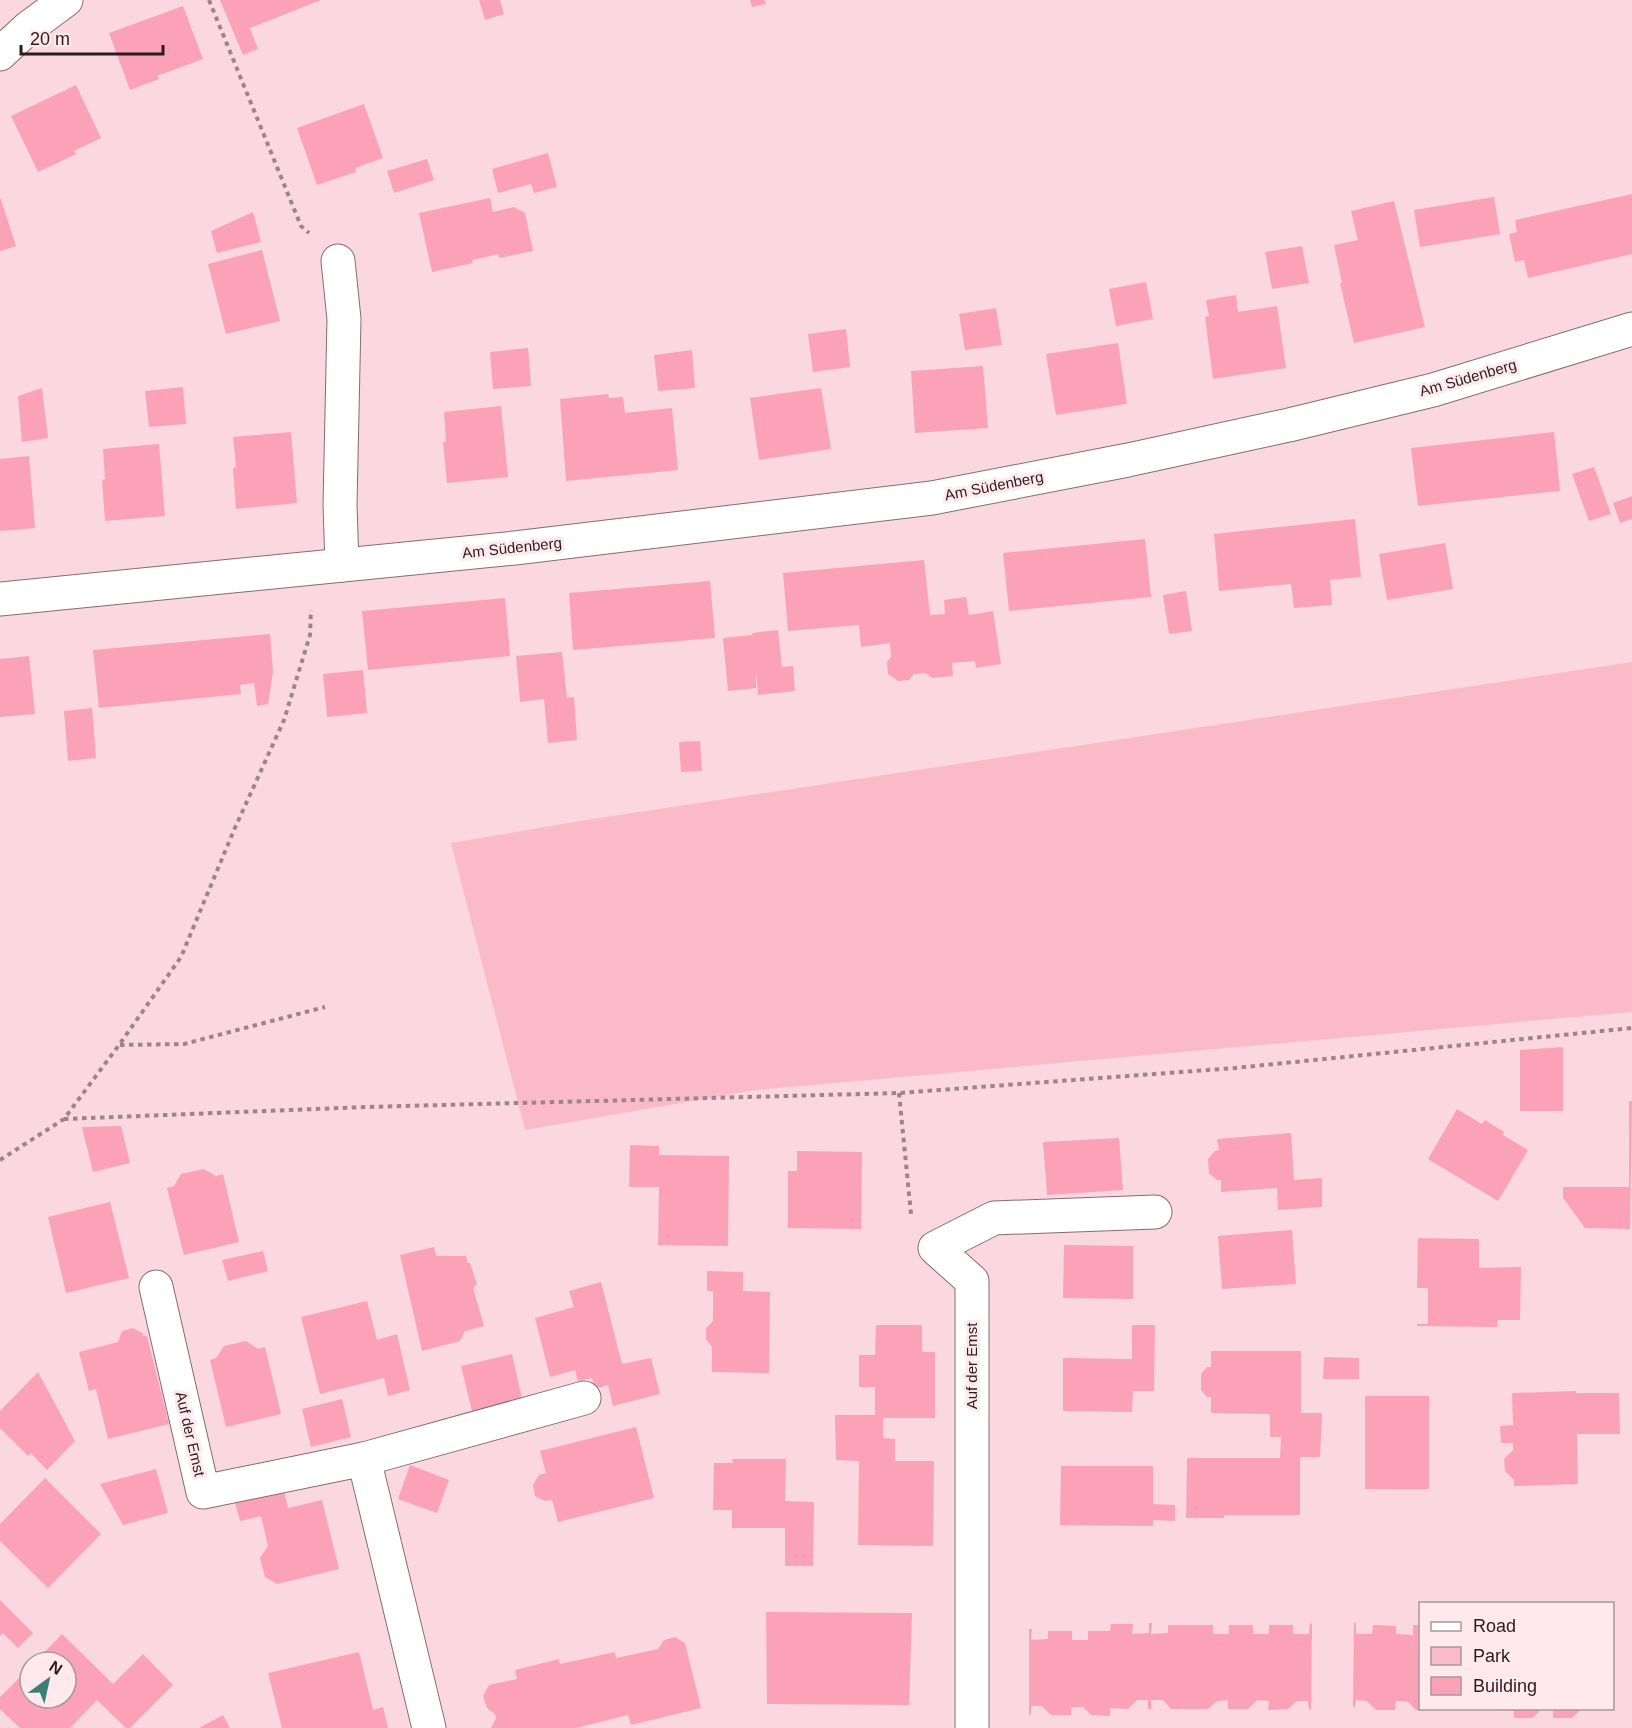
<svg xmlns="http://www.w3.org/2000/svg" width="1632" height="1728" font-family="Helvetica,sans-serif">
<rect width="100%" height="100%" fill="#fbd8df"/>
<!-- green -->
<polygon fill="#fbbac9" points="1632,662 1632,1012 756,1090 525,1130 451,843 586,820"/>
<!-- building -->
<g fill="#fba1b8">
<polygon points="220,0 321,0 250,28 258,49 243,55"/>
<polygon points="479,0 500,0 504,14 485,20"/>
<polygon points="750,0 765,0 766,4 752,7"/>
<polygon points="183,6 203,59 157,76 159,79 130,90 109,33"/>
<polygon points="76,85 101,138 74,151 76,154 38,172 11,116"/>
<polygon points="364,104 383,158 355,168 356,172 317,185 297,128"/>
<polygon points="548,153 557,187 534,193 531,184 498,193 492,169"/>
<polygon points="427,159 434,180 394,193 387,171"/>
<polygon points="1632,194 1632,254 1528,278 1524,260 1515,262 1509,234 1517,232 1515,220"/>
<polygon points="0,197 16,246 0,251"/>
<polygon points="1494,197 1500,234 1420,247 1414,210"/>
<polygon points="490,198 493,212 514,207 525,213 533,251 499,258 499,254 472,260 473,263 432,272 419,213"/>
<polygon points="1394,201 1425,327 1354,343 1340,283 1342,283 1334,245 1358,240 1351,211"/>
<polygon points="253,212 261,242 217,253 211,231"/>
<polygon points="1302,246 1309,283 1272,289 1265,252"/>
<polygon points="262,250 280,321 226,334 208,264"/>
<polygon points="1146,282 1153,319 1116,326 1109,289"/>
<polygon points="1236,295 1238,312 1277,306 1286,368 1213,379 1205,317 1209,316 1206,300"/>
<polygon points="996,308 1002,345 965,350 959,314"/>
<polygon points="846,329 850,367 813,372 808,334"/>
<polygon points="1118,343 1127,404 1056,415 1046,354"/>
<polygon points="528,348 531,386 493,389 490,352"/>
<polygon points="692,350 695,388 658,391 654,355"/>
<polygon points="983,366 988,428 915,433 911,371"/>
<polygon points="183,387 186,424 149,427 145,391"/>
<polygon points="42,388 48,438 22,442 18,396"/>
<polygon points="821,388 831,449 759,460 750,398"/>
<polygon points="608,394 609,398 623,397 625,413 672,408 678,470 566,481 560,399"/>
<polygon points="501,406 508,477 447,483 443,442 446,442 444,412"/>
<polygon points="291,432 297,503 236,509 233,468 236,467 233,437"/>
<polygon points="1554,432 1560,491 1418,506 1411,448"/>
<polygon points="159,444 165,516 105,521 102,480 105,479 103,449"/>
<polygon points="29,456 35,528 0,531 0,459"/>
<polygon points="1594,467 1611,514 1589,521 1572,474"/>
<polygon points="1632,496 1632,519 1620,523 1613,503"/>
<polygon points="1355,519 1361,577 1330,580 1332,605 1294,608 1291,584 1219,591 1214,534"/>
<polygon points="1145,539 1151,597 1009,611 1003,553"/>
<polygon points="1445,543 1453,589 1387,600 1379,554"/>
<polygon points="924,560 930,615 945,614 944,600 966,597 969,615 993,611 1001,664 976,668 975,661 952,663 953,676 932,678 926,673 914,674 909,680 898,681 888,674 887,662 891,657 890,643 861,647 859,625 788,631 783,573"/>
<polygon points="710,581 715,638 573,650 569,593"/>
<polygon points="1186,591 1192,631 1169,634 1163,595"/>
<polygon points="505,598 510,656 368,670 362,611"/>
<polygon points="778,630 782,667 793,666 795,691 758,695 756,671 756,688 728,691 723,638 753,635 752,633"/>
<polygon points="270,634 273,672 268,704 257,706 254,683 240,685 241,694 99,708 93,650"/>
<polygon points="562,652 567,698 574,697 577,740 548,743 544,699 520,702 516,656"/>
<polygon points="29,656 35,714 0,717 0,659"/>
<polygon points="363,670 367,713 327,717 323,674"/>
<polygon points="92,708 96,758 68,761 64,711"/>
<polygon points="700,741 702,771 681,772 679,742"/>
<polygon points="1563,1047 1563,1111 1520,1111 1520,1050"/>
<polygon points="1629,1101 1632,1101 1630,1229 1585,1228 1563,1198 1563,1187 1629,1187"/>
<polygon points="1457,1109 1482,1124 1485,1120 1504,1132 1503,1135 1528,1150 1498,1201 1428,1159"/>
<polygon points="121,1126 130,1163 93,1172 82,1127"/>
<polygon points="1291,1133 1294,1180 1322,1178 1322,1207 1278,1210 1277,1188 1221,1192 1221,1180 1217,1180 1209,1173 1208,1159 1215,1151 1219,1150 1217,1139"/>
<polygon points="1119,1138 1123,1190 1047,1195 1043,1142"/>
<polygon points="630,1145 659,1146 659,1155 729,1156 728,1246 658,1245 659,1187 629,1187"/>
<polygon points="797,1151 862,1152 861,1229 788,1228 788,1171 797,1171"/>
<polygon points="204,1169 216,1176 223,1174 239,1242 184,1255 167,1188 174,1186 181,1174"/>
<polygon points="110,1202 129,1278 66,1293 48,1217"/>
<polygon points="1292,1230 1296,1284 1222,1289 1218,1236"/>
<polygon points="1418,1238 1479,1239 1479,1268 1521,1267 1520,1320 1498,1320 1497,1327 1417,1326 1417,1324 1428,1324 1428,1288 1417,1288"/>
<polygon points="1064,1245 1133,1246 1133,1299 1063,1298"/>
<polygon points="434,1247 436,1256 466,1256 468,1263 470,1263 477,1284 473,1288 484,1326 465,1331 460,1341 422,1351 400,1255"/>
<polygon points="263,1251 268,1271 228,1281 222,1260"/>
<polygon points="707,1271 743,1272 743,1291 770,1292 769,1373 712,1372 712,1347 706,1339 706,1328 713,1321 713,1291 707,1291"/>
<polygon points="601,1282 622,1364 651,1358 660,1394 613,1406 608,1385 595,1389 592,1378 578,1381 575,1370 550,1377 535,1318 574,1307 569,1291"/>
<polygon points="367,1301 377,1340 397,1334 410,1390 388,1396 384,1378 320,1394 301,1317"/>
<polygon points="876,1325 922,1325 922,1352 935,1352 935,1418 883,1418 883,1438 895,1439 895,1461 934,1461 933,1546 858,1545 859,1461 836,1460 835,1415 875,1415 875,1387 859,1387 859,1355 875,1355"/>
<polygon points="1132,1325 1155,1325 1154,1391 1133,1391 1132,1412 1063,1411 1063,1358 1132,1359"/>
<polygon points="133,1328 142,1333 143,1336 147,1336 169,1424 108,1439 96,1389 89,1391 79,1352 118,1342 122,1331"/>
<polygon points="246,1341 258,1349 265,1347 281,1414 226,1427 210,1360 216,1358 224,1346"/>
<polygon points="1211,1351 1301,1351 1301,1413 1322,1413 1320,1457 1300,1457 1300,1515 1224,1515 1224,1518 1186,1518 1187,1458 1280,1458 1281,1437 1270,1437 1270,1414 1211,1413 1211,1397 1207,1397 1201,1390 1201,1374 1207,1367 1211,1367"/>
<polygon points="512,1354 522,1399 472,1411 461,1366"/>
<polygon points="1324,1357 1359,1358 1359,1379 1323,1379"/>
<polygon points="38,1372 75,1441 47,1470 31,1453 28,1456 0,1428 0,1411"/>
<polygon points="1576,1391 1576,1393 1619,1393 1620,1434 1577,1434 1578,1484 1514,1486 1514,1480 1505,1471 1504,1459 1513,1450 1513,1443 1501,1443 1500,1426 1513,1425 1512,1393"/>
<rect x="1365" y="1396" width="64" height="93"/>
<polygon points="342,1399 351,1437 311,1447 302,1409"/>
<polygon points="636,1427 654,1498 558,1522 552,1500 545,1501 535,1496 533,1485 539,1475 546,1473 540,1451"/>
<polygon points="732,1459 786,1459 785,1501 814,1502 813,1566 785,1566 785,1528 732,1528 732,1510 713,1510 714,1463 733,1463"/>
<polygon points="410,1465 449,1480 437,1513 398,1499"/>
<polygon points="1061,1466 1153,1466 1153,1504 1175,1505 1175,1521 1153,1520 1153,1526 1060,1525"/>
<polygon points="156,1469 168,1513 123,1525 100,1484"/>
<polygon points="45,1478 101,1534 48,1588 0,1541 0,1524"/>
<polygon points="283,1487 288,1508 322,1500 339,1569 277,1584 265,1577 260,1558 268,1546 261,1516 240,1521 234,1499"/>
<polygon points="0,1600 33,1633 18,1648 3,1633 0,1636"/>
<polygon points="766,1612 912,1613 909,1705 767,1704"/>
<polygon points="1149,1623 1152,1623 1151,1634 1168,1633 1168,1625 1213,1625 1213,1634 1229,1634 1229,1625 1253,1625 1253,1634 1269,1634 1269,1625 1293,1625 1293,1634 1309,1634 1310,1623 1312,1624 1311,1710 1309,1709 1308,1701 1297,1701 1288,1709 1268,1710 1269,1701 1257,1700 1248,1709 1228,1709 1228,1700 1217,1701 1208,1709 1171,1709 1163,1700 1151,1700 1151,1709 1148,1709 1148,1700 1137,1700 1128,1709 1110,1708 1110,1716 1091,1715 1083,1707 1071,1707 1071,1715 1051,1715 1042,1706 1031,1706 1031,1715 1029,1715 1029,1629 1032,1629 1031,1640 1048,1639 1048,1631 1072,1631 1072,1640 1088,1640 1088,1631 1110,1631 1111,1624 1133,1624 1132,1634 1149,1633"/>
<polygon points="1354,1623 1356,1623 1356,1634 1372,1634 1373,1625 1396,1626 1396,1634 1413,1635 1413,1625 1420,1625 1420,1710 1416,1710 1407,1701 1396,1701 1395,1710 1376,1710 1367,1701 1356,1700 1355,1707 1353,1707"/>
<polygon points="62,1634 113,1684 143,1654 173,1685 130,1728 126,1728 97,1700 70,1728 20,1728 0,1709 0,1697 30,1667 30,1698 66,1698 66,1662 35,1662"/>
<polygon points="675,1637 685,1643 701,1708 631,1725 628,1715 576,1728 491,1728 496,1718 495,1714 487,1708 483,1696 489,1685 517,1679 515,1670 559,1659 560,1664 615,1652 616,1658 658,1649 664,1640"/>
<polygon points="359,1652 373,1710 383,1707 388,1728 282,1728 268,1673"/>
<polygon points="1499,1708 1543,1708 1532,1718 1514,1718 1514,1711 1499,1710"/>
<polygon points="1553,1708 1583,1708 1572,1718 1553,1718"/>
<polygon points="223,1715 230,1728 199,1728"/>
</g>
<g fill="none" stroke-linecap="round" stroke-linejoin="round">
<defs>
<g id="street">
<polyline points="0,54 28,28 66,0"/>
<polyline points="338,261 344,319 340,505 342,565"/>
<polyline points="0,599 515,548 932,498 1128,460 1289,425 1433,390 1632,329"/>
<polyline points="156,1287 203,1492 364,1459"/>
<polyline points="429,1728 364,1459 584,1398"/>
<polyline points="972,1728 972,1281 935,1248 994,1218 1155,1212"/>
</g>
</defs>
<!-- street casing -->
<use href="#street" stroke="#896a72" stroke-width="35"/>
<!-- path -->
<g stroke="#9d848a" stroke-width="4" stroke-dasharray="4.5 4.5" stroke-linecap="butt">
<polyline points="209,0 301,226 309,233"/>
<polyline points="120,1045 184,1044 325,1007"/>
<polyline points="899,1093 911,1214"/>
<polyline points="64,1119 366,1107 899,1093 1235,1068 1632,1028"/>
<polyline points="0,1160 64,1119 119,1045 181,957 234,830 284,720 310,635 311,610"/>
</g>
<!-- street -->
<use href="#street" stroke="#fff" stroke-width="33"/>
</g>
<g text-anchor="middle" stroke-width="6" stroke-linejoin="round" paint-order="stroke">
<!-- street labels -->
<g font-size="15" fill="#291d20" stroke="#ffe9ee">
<text transform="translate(1468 378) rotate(-16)" y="5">Am Südenberg</text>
<text transform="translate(994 486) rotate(-11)" y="5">Am Südenberg</text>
<text transform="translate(512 548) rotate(-6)" y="5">Am Südenberg</text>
<text transform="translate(972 1366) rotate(-90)" y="5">Auf der Emst</text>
<text transform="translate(190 1434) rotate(77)" y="5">Auf der Emst</text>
</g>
</g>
<!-- legend -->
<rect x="1419" y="1602" width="195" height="108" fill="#ffe9ee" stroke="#a9979c" stroke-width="1.5"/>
<rect x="1431" y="1622" width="30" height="9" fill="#ffffff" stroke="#a9979c" stroke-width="1.5"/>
<text x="1473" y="1632" font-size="18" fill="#291d20">Road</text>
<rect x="1431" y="1647" width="30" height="18" fill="#fbbac9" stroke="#a9979c" stroke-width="1.5"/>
<text x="1473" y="1662" font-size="18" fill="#291d20">Park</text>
<rect x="1431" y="1677" width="30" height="18" fill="#fba1b8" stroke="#a9979c" stroke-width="1.5"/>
<text x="1473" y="1692" font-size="18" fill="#291d20">Building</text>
<!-- north arrow -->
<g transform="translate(48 1680) rotate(33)"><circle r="28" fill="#ffe9ee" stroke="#a9979c" stroke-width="1.5"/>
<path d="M0-4.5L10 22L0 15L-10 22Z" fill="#397f75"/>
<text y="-9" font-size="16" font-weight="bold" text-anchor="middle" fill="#291d20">N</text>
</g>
<!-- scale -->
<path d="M21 45v9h142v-9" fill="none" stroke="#291d20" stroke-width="3"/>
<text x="30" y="45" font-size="18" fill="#291d20" stroke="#ffe9ee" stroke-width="4.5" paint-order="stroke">20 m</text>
</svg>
